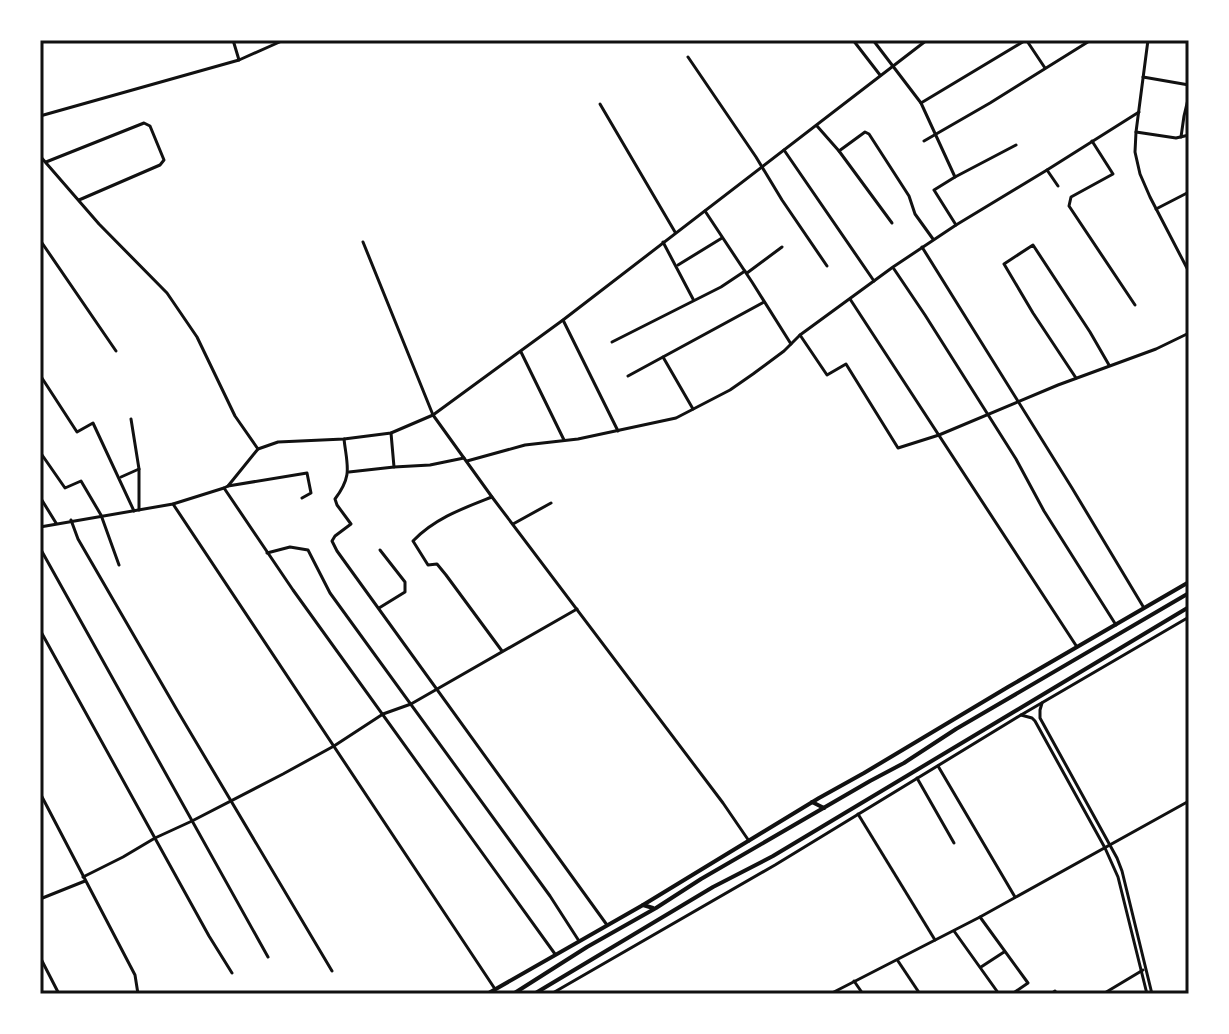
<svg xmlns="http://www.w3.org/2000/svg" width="1229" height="1034" font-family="'PT Sans',sans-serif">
<rect width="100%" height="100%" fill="#fff"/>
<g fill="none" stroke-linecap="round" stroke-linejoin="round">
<!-- minor -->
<g stroke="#111" stroke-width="3">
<polyline points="192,40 202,40"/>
<polyline points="233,40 239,60"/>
<polyline points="853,40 880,75"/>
<polyline points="1027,41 1045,68"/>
<polyline points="688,57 756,157 782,200 827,266"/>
<polyline points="1143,77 1189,85"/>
<polyline points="921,103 1026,40"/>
<polyline points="600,104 675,232"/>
<polyline points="817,126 839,151 892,223"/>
<polyline points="1136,132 1176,138 1189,135"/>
<polyline points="1181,137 1184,116 1189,95"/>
<polyline points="924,141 990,103 1091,40"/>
<polyline points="1092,141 1113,174 1071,197 1069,206 1135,305"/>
<polyline points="784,150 874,281"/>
<polyline points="839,151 865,132 869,134 909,196 915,214 933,239"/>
<polyline points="40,156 99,224 167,293 197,337 235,416 258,449"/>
<polyline points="46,162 144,123 150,126 164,160 160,165 79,200"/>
<polyline points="955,177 1016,145"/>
<polyline points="1058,186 1047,170 1139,112"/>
<polyline points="1156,209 1189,192"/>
<polyline points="705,211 752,282 791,344"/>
<polyline points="956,225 1047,170"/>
<polyline points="40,240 116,351"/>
<polyline points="363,242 433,415 492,497 723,803 749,841"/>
<polyline points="663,242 693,299"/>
<polyline points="922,247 1072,488 1144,608"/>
<polyline points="678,265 722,238"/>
<polyline points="894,269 925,315 1016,459 1044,511 1116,625"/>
<polyline points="747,273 782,247"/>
<polyline points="850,299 1077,647"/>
<polyline points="563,320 618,431"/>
<polyline points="800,335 827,375 846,364 898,448 939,435 1058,385 1156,349 1189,333"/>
<polyline points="612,342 721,287 745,271"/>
<polyline points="521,352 564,440"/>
<polyline points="663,357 693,409"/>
<polyline points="40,375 77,432 93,423 134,511"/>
<polyline points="628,376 764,302"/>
<polyline points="1076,378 1033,313 1004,264 1033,245 1090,332 1109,365"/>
<polyline points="131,419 139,469 139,510"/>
<path d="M 344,439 C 347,466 353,475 335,499 L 337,505 L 351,524 L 335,536 L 332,541 L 337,551 L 607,925"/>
<polyline points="40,452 65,488 81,481 101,515 119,565"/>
<polyline points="467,461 525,445 578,439 676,418 730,390 753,374 784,351 800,335 893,267 956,225 934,190 955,177 921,103 873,40"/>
<polyline points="394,467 430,465 464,458"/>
<polyline points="349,472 394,467 391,433"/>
<polyline points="121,477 139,469"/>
<polyline points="228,486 307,473 311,493 302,498"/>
<polyline points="224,488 293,590 555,954"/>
<polyline points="40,497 56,523"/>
<path d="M 492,497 C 464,508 435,518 413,541 L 428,565 L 437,564 L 446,575 L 502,651"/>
<polyline points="173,504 495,989"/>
<polyline points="71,520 78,539 177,710 332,971"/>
<polyline points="513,524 551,503"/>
<polyline points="40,548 268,957"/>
<polyline points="267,553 290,547 308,550 330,593 550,896 579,941"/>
<polyline points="379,608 405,592 405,582 380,550"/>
<polyline points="40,630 209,936 232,973"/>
<polyline points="938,766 1015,897"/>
<polyline points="917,778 954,843"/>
<polyline points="858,814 935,940"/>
<polyline points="83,877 123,857 155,838 192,821 283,774 334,746 383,714 411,704 577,609"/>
<polyline points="40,899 85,881"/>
<polyline points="980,917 1028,983 1012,994"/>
<polyline points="954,931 999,994"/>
<polyline points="40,957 59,994"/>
<polyline points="898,961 920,994"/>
<polyline points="981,967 1004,952"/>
<polyline points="854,981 863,994"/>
<polyline points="830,994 980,917 1189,801"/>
<polyline points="1051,994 1055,991 1057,994"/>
<polyline points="1103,994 1143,970"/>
</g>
<!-- tertiary -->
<g stroke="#111" stroke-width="3">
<polyline points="1148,40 1136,132 1135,152 1140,174 1150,197 1189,272"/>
<polyline points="40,116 239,60 284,40"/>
<polyline points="40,527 173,504 224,488 228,486 258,449 278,442 344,439 391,433 433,415 563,320 927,40"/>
<polyline points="1042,703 1040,710 1040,718 1117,858 1122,871 1152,994"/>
<polyline points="1021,715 1032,718 1035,721 1105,848 1118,877 1147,994"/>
<polyline points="40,793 135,975 138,994"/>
<polyline points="551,994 775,865 1021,715 1189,617"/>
</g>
<!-- secondary -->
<polyline stroke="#111" stroke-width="4" points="487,994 643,905 819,798 864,773 1008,687 1189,582"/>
<!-- trunk -->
<g stroke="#111" stroke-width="4">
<polyline points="812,802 824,808"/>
<polyline points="643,905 653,908"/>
<polyline points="513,994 587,947 656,908 701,879 870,781 904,763 956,729 1189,593"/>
<polyline points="534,994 713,887 773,856 1189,607"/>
</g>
</g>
<!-- border -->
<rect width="1229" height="1034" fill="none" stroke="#ffffff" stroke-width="84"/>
<rect x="42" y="42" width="1145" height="950" fill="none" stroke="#111" stroke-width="3"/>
</svg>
